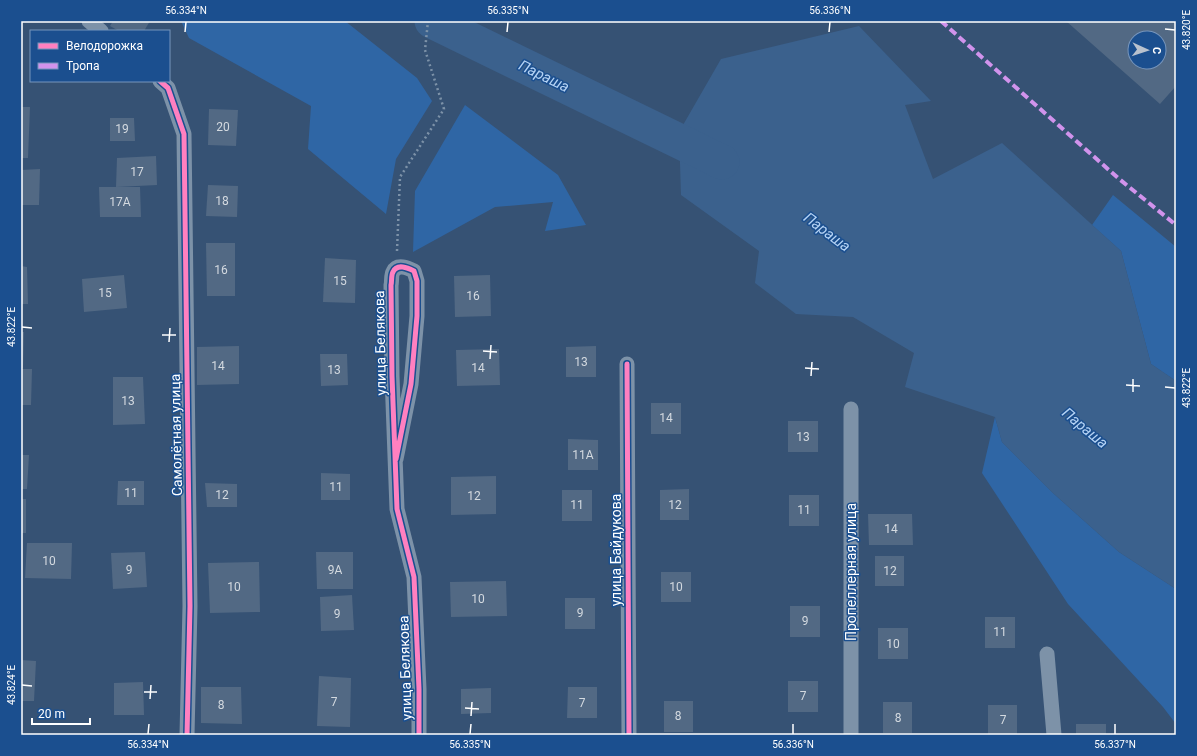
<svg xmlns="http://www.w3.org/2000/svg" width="1197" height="756" font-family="Roboto,sans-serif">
<rect width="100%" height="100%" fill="#365274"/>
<!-- green -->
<g fill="#2f66a5">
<polygon points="181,21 345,21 417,78 432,101 396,159 386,214 308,149 311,106 189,38"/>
<polygon points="465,105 558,175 586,225 545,231 553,202 495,207 413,252 415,191"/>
<polygon points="1113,195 1176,247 1176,381 1151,364 1121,251 1092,225"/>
<polygon points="995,417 1002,442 1053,493 1119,552 1176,589 1176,724 1163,707 1068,604 982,473"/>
</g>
<!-- water -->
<polygon fill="#3b618d" points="859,26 931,101 905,105 933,179 1002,143 1121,251 1151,364 1176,381 1176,589 1119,552 1053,493 1002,442 995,417 905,387 914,353 853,317 796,314 755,283 759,251 681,195 679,132 721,59"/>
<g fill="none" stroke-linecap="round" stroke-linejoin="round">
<!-- river -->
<polyline stroke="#3b618d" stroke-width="35" points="432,21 722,162"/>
</g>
<!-- building -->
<g fill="#526984" fill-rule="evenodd">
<polygon points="113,21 150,21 144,31 119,31 110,26"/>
<path d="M 1066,21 L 1176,21 L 1176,86 L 1160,104 ZM 1135,38 L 1159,38 L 1159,62 L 1135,62 Z"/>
<polygon points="21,23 23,23 22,48 21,48"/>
<polygon points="21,107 30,107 28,158 21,158"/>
<polygon points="209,109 238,110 236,146 208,145"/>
<polygon points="110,118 134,118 135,141 110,141"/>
<polygon points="156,156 157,185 116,187 117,158"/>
<polygon points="40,169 39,205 21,205 21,170"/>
<polygon points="208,185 238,186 237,217 206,216"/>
<polygon points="99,187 140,187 141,217 100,217"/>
<polygon points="206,243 235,243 235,296 207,296"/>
<polygon points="325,258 356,260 355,303 323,302"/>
<polygon points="21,266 27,267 28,304 21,304"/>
<polygon points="124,275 127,308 84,312 82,279"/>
<polygon points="490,275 491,316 455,317 454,276"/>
<polygon points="21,332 24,332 23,368 21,368"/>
<polygon points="239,346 239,384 197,385 197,347"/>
<polygon points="596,346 596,377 566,377 566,347"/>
<polygon points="499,349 500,385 457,386 456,350"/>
<polygon points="320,354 347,354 348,385 321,386"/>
<polygon points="21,369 32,369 31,405 21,405"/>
<polygon points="113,377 143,377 145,424 113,425"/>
<rect x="651" y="403" width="30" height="31"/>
<rect x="788" y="421" width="30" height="31"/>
<polygon points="568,439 598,440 598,470 568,470"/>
<polygon points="21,455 29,455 27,489 21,489"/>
<polygon points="321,473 350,474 350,500 321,500"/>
<polygon points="496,476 496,514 451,515 451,477"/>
<polygon points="118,481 144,481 144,505 117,505"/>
<polygon points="205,483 237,484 237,507 207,507"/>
<polygon points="689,489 689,520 660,520 660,490"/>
<rect x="562" y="490" width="30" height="31"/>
<rect x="789" y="495" width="30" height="31"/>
<rect x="21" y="499" width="5" height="34"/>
<polygon points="868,514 912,514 913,545 869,545"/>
<polygon points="27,543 72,543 71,579 25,578"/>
<polygon points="145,552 147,587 113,589 111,553"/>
<polygon points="316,552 353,552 353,589 317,589"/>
<rect x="875" y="556" width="29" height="30"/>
<polygon points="259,562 260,612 210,613 208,563"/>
<rect x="661" y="572" width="30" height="30"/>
<polygon points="506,581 507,616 451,617 450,582"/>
<polygon points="352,595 354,630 321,631 320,597"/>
<rect x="565" y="598" width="30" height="31"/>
<rect x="790" y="606" width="30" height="31"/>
<rect x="985" y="617" width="30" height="31"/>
<rect x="878" y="628" width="30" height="31"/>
<polygon points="21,660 36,661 34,701 21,701"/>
<polygon points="319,676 351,678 350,727 317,726"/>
<rect x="788" y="681" width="30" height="31"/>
<polygon points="143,682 144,715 114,715 114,683"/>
<polygon points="201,687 241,687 242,724 201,723"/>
<polygon points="568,687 597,687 597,718 567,718"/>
<polygon points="491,688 491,713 461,714 461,689"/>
<rect x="664" y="701" width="29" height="31"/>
<rect x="883" y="702" width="29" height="31"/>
<rect x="988" y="705" width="29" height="30"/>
<rect x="1076" y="724" width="30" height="11"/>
</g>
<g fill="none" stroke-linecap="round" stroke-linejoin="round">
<!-- path -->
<polyline stroke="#7d92a8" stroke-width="2.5" stroke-dasharray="2 3" stroke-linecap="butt" points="397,251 400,177 444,109 425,50 428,21"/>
<!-- minor -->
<g stroke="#7d92a8" stroke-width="15">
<polyline points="89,21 101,31"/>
<polyline points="160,81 168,88 184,134 190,606 187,735"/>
<polyline points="627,364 629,735"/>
<path d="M 396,459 L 411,384 L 417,316 L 417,281 L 414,271 C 408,268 397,263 393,272 C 391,275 392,282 391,285 L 392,376 L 397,509 L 414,577 L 419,689 L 419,735"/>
<polyline points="1047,654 1054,735"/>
<polyline points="851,735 851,409"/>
</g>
<!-- quiet -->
<polyline stroke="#d193ec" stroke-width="4" stroke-dasharray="8 4" stroke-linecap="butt" points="941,21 1118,178 1176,225"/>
<defs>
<g id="cycleway">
<polyline points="160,81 168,88 184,134 190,606 187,735"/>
<polyline points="627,364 629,735"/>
<path d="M 396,459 L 411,384 L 417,316 L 417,281 L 414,271 C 408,268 397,263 393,272 C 391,275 392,282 391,285 L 392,376 L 397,509 L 414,577 L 419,689 L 419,735"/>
</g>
</defs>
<!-- cycleway casing -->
<use href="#cycleway" stroke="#1b4f8f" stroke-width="8"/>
<!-- cycleway -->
<use href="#cycleway" stroke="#ff80c0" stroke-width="5"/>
</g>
<!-- ticks -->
<path fill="none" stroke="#fff" stroke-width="1.5" d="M 1165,29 L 1175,30M 185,32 L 186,22M 507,32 L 508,22M 829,32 L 830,22M 22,327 L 32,328M 162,335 L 176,335M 169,342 L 170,328M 483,351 L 497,352M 490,359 L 491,345M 805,368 L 819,369M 811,376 L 812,362M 1126,385 L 1140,386M 1165,387 L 1175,388M 1133,392 L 1133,379M 22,685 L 32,686M 144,692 L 157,692M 150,699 L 151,685M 465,708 L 479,709M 471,716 L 472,702M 148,734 L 149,724M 470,734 L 471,724M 793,734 L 793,724M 1115,734 L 1115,724"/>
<g text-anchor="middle" stroke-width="3" stroke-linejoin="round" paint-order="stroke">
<!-- number labels -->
<g font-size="12" fill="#d4dae0">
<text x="223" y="131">20</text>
<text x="122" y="133">19</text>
<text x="137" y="176">17</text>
<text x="222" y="205">18</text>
<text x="120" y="206">17А</text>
<text x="221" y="274">16</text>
<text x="340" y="285">15</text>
<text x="105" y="297">15</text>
<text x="473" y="300">16</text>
<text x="581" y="366">13</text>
<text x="218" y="370">14</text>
<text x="478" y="372">14</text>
<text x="334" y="374">13</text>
<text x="128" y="405">13</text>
<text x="666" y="422">14</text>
<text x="803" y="441">13</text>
<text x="583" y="459">11А</text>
<text x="336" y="491">11</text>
<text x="131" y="497">11</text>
<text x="222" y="499">12</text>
<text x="474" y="500">12</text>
<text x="577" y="509">11</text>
<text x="675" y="509">12</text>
<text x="804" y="514">11</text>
<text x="891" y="533">14</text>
<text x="49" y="565">10</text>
<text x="129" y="574">9</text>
<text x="335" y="574">9А</text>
<text x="890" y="575">12</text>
<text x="234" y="591">10</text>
<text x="676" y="591">10</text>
<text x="478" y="603">10</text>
<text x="580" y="617">9</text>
<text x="337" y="618">9</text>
<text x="805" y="625">9</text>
<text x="1000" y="636">11</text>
<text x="893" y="648">10</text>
<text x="803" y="700">7</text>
<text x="334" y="706">7</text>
<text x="582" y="707">7</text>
<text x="221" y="709">8</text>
<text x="678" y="720">8</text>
<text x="898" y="722">8</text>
<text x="1003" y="724">7</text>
</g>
<!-- street labels -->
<g font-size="14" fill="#fff" stroke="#1b4f8f">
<text transform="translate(380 343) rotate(-91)" y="5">улица Белякова</text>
<text transform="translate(176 435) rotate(-91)" y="5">Самолётная улица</text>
<text transform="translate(616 550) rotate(-90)" y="5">улица Байдукова</text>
<text transform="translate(851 572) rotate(-90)" y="5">Пропеллерная улица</text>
<text transform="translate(405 668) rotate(-92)" y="5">улица Белякова</text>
</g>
<!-- water labels -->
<g font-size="15" font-style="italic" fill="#b5d3f5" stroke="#1b4f8f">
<text transform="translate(544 76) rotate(26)" y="5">Параша</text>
<text transform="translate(827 232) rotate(37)" y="5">Параша</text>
<text transform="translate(1085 428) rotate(40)" y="5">Параша</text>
</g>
</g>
<!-- border -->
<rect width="1197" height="756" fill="none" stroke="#1b4f8f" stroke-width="44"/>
<!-- legend -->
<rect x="30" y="30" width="140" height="52" fill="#1b4f8f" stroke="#7695bc"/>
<rect x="38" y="43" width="20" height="6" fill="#ff80c0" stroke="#7695bc"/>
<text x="66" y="50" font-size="12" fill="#ffffff">Велодорожка</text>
<rect x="38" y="63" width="20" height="6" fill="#d193ec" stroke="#7695bc"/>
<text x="66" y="70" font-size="12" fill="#ffffff">Тропа</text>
<!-- north arrow -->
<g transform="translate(1147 50) rotate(93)"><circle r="19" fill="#1b4f8f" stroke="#7695bc"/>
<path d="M0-3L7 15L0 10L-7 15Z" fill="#b9c2ce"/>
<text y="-6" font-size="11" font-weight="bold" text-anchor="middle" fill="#ffffff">С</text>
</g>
<!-- scale -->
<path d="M32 718v6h58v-6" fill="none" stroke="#ffffff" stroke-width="2"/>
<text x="38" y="718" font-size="12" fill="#ffffff" stroke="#1b4f8f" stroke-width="3" paint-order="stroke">20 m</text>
<rect x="22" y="22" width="1153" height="712" fill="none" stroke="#fff" stroke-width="1.5"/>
<g font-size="10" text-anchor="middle" fill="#fff">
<text x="186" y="14">56.334°N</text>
<text x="508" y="14">56.335°N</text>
<text x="830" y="14">56.336°N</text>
<text transform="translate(1186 30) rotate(-90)" y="4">43.820°E</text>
<text transform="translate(11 327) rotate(-90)" y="4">43.822°E</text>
<text transform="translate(1186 388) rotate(-90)" y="4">43.822°E</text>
<text transform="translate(11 685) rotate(-90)" y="4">43.824°E</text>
<text x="148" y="748">56.334°N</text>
<text x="470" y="748">56.335°N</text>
<text x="793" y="748">56.336°N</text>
<text x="1115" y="748">56.337°N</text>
</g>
</svg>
